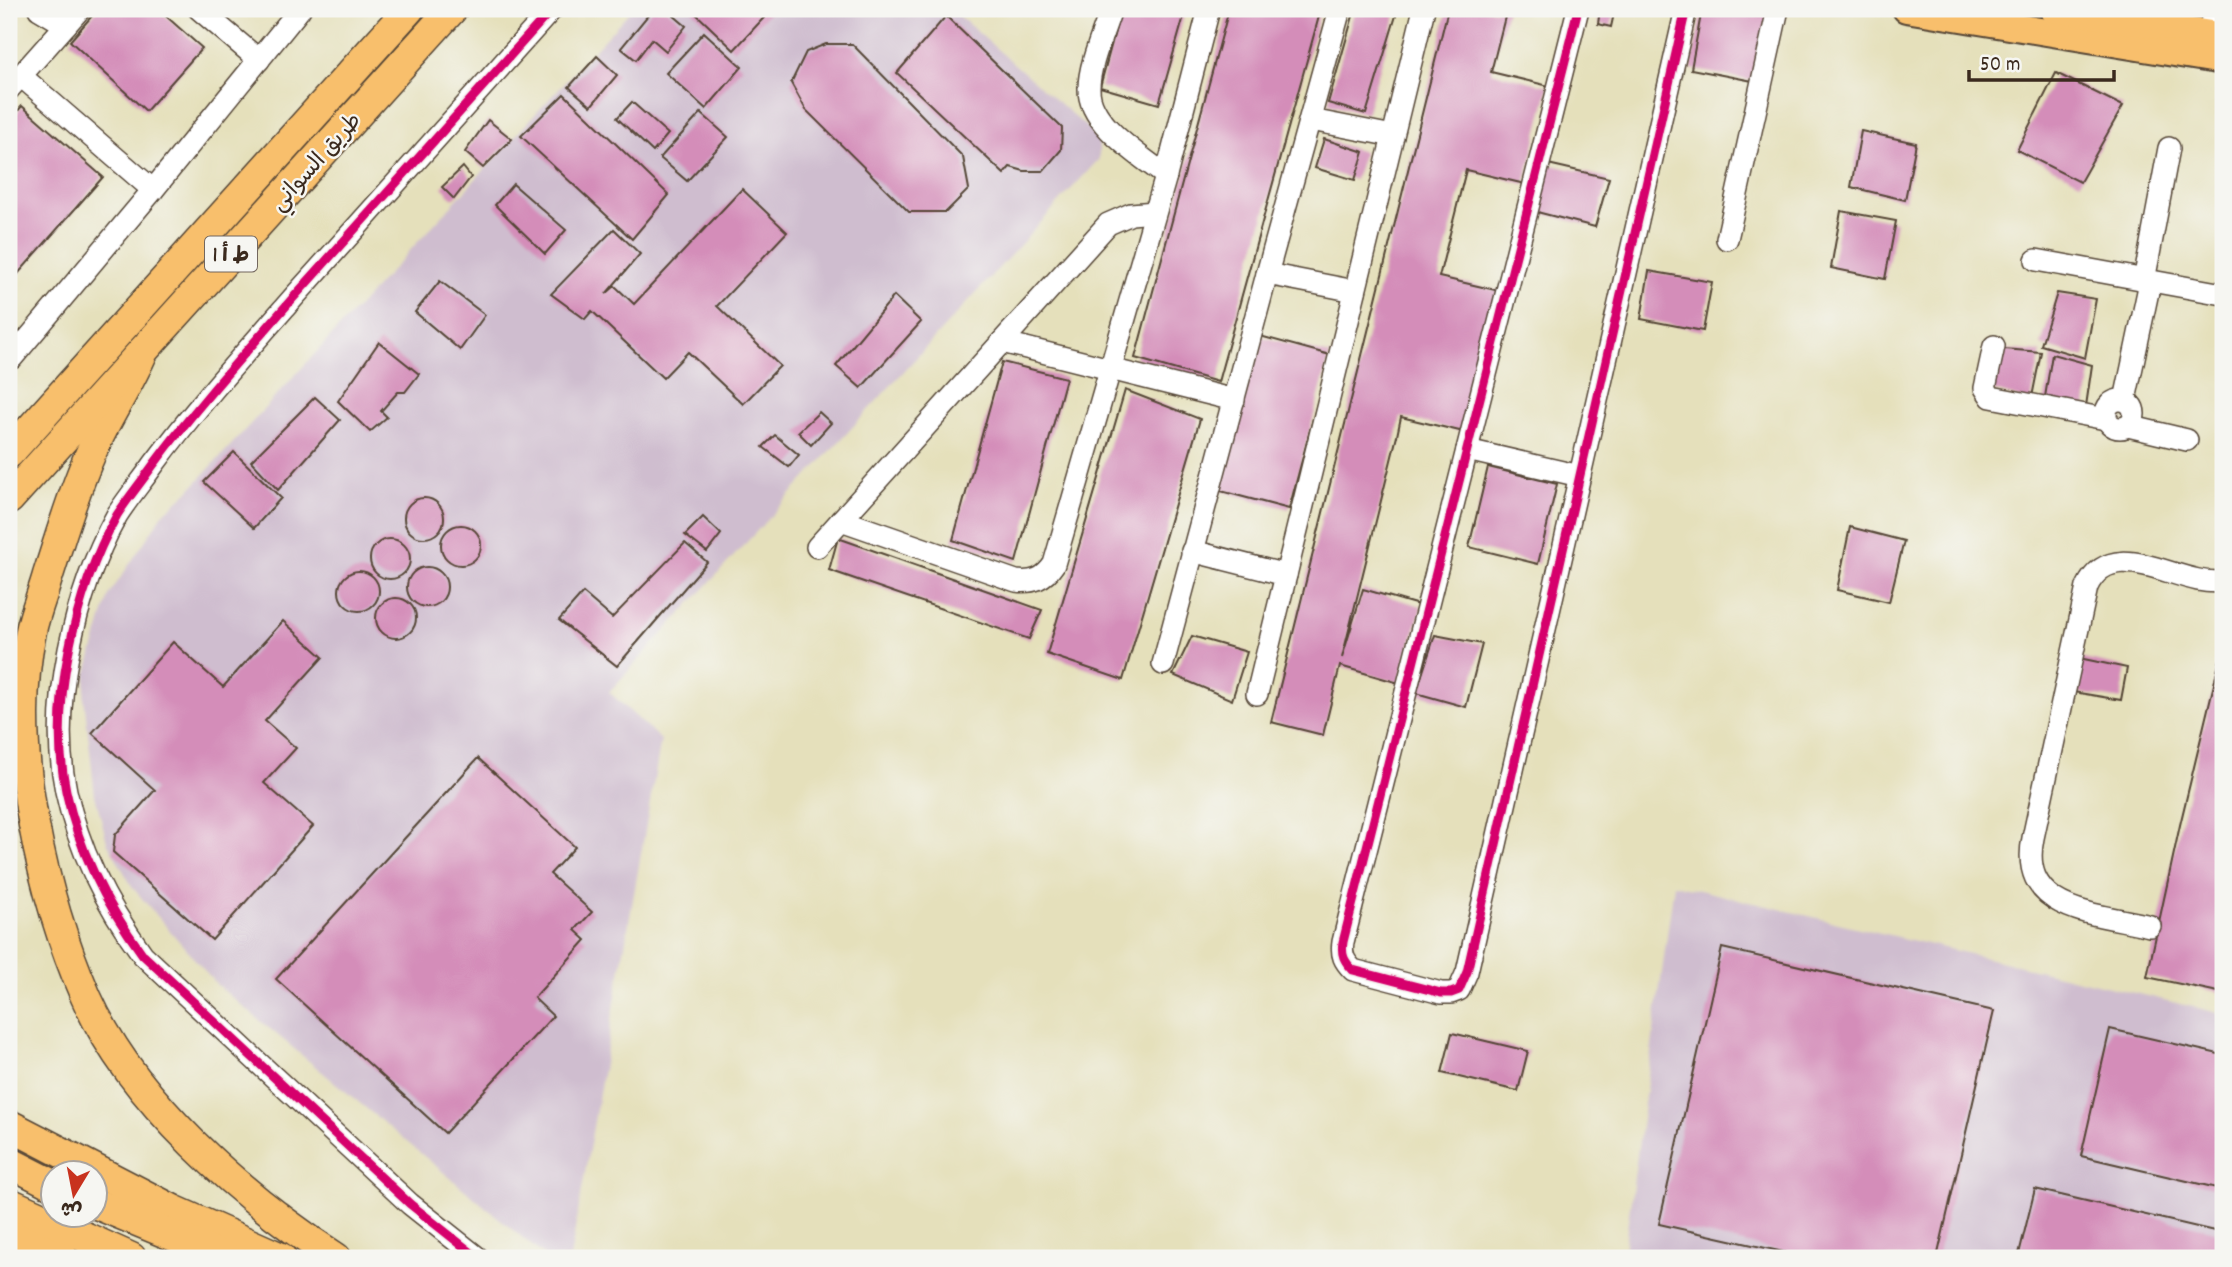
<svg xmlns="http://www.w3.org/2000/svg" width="2232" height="1267" viewBox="0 0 2232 1267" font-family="Dekko,'Playpen Sans Arabic',sans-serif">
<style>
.industrial{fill:#cfbdcf}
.building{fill:#d48db9}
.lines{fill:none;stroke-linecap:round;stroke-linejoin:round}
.minor-casing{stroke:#544536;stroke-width:24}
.major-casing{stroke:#544536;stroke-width:30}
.highway-casing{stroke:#544536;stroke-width:33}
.minor{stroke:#fff;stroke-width:21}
.major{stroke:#f8bf6c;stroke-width:26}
.highway{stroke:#f8bf6c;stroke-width:30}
.cycleway-casing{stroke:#f6f6f2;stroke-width:13}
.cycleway{stroke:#d6006c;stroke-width:9}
.labels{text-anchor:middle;stroke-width:5;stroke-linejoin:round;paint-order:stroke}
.shield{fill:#f6f6f2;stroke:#73675e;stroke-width:2}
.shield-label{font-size:21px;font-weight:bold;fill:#3b2a1e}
.street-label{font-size:23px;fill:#3b2a1e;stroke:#f6f6f2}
</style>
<rect width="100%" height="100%" fill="#f6f6f2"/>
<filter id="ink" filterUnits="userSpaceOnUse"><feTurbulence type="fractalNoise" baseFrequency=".0143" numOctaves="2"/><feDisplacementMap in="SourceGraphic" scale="14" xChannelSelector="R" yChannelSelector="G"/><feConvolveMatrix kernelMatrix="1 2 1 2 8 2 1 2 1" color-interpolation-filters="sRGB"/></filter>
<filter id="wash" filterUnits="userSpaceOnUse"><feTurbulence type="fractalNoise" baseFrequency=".00686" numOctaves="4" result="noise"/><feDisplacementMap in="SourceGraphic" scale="28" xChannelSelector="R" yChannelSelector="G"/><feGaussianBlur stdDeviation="1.57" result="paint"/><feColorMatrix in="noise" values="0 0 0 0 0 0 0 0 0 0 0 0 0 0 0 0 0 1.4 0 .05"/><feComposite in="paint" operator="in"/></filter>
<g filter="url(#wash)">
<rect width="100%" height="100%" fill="#e5e0bb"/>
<g class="industrial">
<path d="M632 9H951L1099 138V159L609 692 661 740 570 1258H547L217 985 133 888 107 842 95 795 84 698 86 676 109 595 163 514 187 493Z"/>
<path d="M1674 884 2223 1014V1258H1623Z"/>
</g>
<g id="blocks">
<g class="building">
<path d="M98 9H158L202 48 146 111 70 41Z"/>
<path d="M653 9H666L686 26 666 51 652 39 636 60 621 48Z"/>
<path d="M691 9H772L734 50Z"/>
<path d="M1121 9H1186L1159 104 1100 87Z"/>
<path d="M1229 9H1321L1218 382 1135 358Z"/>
<path d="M1355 9H1398L1366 114 1328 103Z"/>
<path d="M1448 9H1507L1491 72 1549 86 1525 184 1466 170 1439 277 1504 292 1468 433 1401 417 1397 436 1342 658 1363 589 1422 606 1399 683 1340 666 1323 735 1271 722Z"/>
<path d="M1600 9H1615L1611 27 1598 24Z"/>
<path d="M1702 9H1772L1758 82 1691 69Z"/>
<path d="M946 16 1062 128 1061 150 1043 171H1024L1010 167 1004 174 897 73Z"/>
<path d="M704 32 742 67 706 109 666 73Z"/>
<path d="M826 44H852L963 157 969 189 946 212H909L806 110 791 83 806 52Z"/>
<path d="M597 56 617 75 591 106 569 87Z"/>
<path d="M2056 73 2123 106 2080 182 2017 150Z"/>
<path d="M564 94 669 195 632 239 521 136Z"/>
<path d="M632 102 668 134 653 152 617 118Z"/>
<path d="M22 106 103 177 9 284V121Z"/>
<path d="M701 113 728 137 687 181 660 158Z"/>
<path d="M488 120 512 139 483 168 465 152Z"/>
<path d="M1861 131 1916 143 1905 200 1851 187Z"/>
<path d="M1324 139 1364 152 1355 180 1315 168Z"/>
<path d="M1548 164 1609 178 1595 227 1537 212Z"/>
<path d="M463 167 471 177 454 199 442 187Z"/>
<path d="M513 184 566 230 545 254 495 205Z"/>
<path d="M742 189 787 232 717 306 780 366 743 404 688 352 663 378 592 311 585 319 551 294 614 229 640 254 606 294 615 286 634 304Z"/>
<path d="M1841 211 1896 221 1885 279 1831 268Z"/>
<path d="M1649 271 1712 282 1703 331 1641 319Z"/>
<path d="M440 281 485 315 460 350 415 312Z"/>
<path d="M2057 293 2096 299 2085 358 2041 345Z"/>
<path d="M894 296 921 322 861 388 836 366Z"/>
<path d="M1260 336 1330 355 1289 509 1217 490Z"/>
<path d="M379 342 419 374 405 392H398L381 411 387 417 370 432 338 401Z"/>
<path d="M2003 349 2041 352 2031 402 1991 390Z"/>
<path d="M2052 354 2092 365 2085 413 2044 403Z"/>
<path d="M1002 362 1066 378 1016 562 953 540Z"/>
<path d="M1125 390 1200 419 1123 680 1047 654Z"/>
<path d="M315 397 340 420 278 490 251 461Z"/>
<path d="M819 412 831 423 811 445 798 432Z"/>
<path d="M775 435 799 455 789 467 763 447Z"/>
<path d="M234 452 281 498 254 528 204 482Z"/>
<path d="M1488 467 1557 484 1538 564 1469 547Z"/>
<circle cx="424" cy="518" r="20"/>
<path d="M703 517 721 534 707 552 685 535Z"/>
<circle cx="461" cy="545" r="20"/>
<path d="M1850 527 1904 541 1889 602 1837 590Z"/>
<path d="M838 538 1042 610 1029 639 829 570Z"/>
<circle cx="390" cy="559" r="20"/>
<path d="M685 543 707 562 617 666 559 620 583 593 612 618Z"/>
<circle cx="427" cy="587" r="20"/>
<circle cx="359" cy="591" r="20"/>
<circle cx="396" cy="618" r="20"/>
<path d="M283 621 323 657 265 721 296 748 264 783 313 826 212 940 113 852 115 835 155 790 92 733 173 642 223 687Z"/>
<path d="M1435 635 1482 644 1466 707 1416 693Z"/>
<path d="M1192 636 1247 652 1232 700 1173 675Z"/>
<path d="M2221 655 2223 656V835L2216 864 2223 865V993L2147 977 2180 825Z"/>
<path d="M2079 658 2127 668 2121 700 2073 692Z"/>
<path d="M478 758 575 847 550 874 592 912 575 930 586 940 534 998 553 1016 445 1133 276 979Z"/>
<path d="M1722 948 1994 1011 1937 1258H1810L1659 1224Z"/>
<path d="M2110 1029 2223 1055V1161L2217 1188 2081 1156Z"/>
<path d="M1452 1033 1528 1051 1518 1091 1442 1073Z"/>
<path d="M2035 1189 2223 1233V1258H2018Z"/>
</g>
</g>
</g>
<g filter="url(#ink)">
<use href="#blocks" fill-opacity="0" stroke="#544536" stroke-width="2"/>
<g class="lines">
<g class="minor-casing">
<g id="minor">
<path d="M39 9 66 25"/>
<path d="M199 9 259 60"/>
<path d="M1111 9C1104 32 1089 64 1089 88 1088 124 1140 155 1166 176"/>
<path d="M1578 9 1343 942C1341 955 1344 961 1353 970L1441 993H1451L1459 990 1467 972 1686 9"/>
<path d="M2209 33 2214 9"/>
<path d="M21 76 153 190"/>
<path d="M9 89 80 9"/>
<path d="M1311 120 1393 136"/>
<path d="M1727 239 1778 9"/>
<path d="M2036 260 2223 294"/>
<path d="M1267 274 1355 291"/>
<path d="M2144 281 2169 148"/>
<path d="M1002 342 1234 400"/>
<path d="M1994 346 1985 388 1991 397 2106 419"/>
<path d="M12 358 153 190 300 9"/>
<circle cx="2120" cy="414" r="14"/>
<path d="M2125 400 2150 282"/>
<path d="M2128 426 2187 440"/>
<path d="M1467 450 1580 476"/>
<path d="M841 520 1016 581C1033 583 1044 579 1054 564L1166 176 1209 9"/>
<path d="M817 547 1108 224 1131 214 1155 212"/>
<path d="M1192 551 1286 575"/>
<path d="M1163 664 1267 274 1340 9"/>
<path d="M1257 694 1424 9"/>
<path d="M2150 926C2097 913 2018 913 2033 838L2087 587C2113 531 2181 589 2223 581"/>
<path d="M478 1258 410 1204 143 955C107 906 79 852 66 791 48 706 75 591 117 515 128 498 142 481 154 464 197 406 246 352 293 298 379 201 466 106 552 9"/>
</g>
</g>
<g class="major-casing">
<g id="major">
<path d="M1906 9 2223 61"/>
<path d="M2053 9 2223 36"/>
</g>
</g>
<g class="highway-casing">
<g id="highway">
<path d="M143 351C128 387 105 419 90 455 73 493 61 535 48 575 43 593 35 612 31 631 18 695 22 761 34 825 45 884 62 942 86 997 132 1101 242 1197 336 1258"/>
<path d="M9 453 409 9"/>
<path d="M9 499 452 9"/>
<path d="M9 1125 173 1210 281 1258"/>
<path d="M9 1162 52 1184"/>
<path d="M9 1203 131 1258"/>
<path d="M94 1203 227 1258"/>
<path d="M9 1235 63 1258"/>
</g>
</g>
<use href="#minor" class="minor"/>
<use href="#major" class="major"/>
<use href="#highway" class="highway"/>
<g class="cycleway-casing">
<g id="cycleway">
<path d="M1578 9 1343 942C1341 955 1344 961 1353 970L1441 993H1451L1459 990 1467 972 1686 9"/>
<path d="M478 1258 410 1204 143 955C107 906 79 852 66 791 48 706 75 591 117 515 128 498 142 481 154 464 197 406 246 352 293 298 379 201 466 106 552 9"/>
</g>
</g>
<use href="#cycleway" class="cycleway"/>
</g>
</g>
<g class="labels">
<rect class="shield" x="205" y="236.5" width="52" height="35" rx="5"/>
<g class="shield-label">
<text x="231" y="261">ط أ 1</text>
</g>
<g class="street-label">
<text transform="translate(315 161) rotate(-48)" y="8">طريق السواني</text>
</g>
</g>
<rect width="2232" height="1267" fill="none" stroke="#f6f6f2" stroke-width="35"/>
<g transform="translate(74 1194) rotate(190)"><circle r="33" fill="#f6f6f2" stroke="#aba49d" stroke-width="2"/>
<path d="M0-5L12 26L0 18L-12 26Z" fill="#c8321e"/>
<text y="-10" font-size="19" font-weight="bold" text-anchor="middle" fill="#3b2a1e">ش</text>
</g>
<path d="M1969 70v10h145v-10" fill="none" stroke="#3b2a1e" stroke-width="3.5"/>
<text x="1980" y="70" font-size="21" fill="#3b2a1e" stroke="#f6f6f2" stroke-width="5" paint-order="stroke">50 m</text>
</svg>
